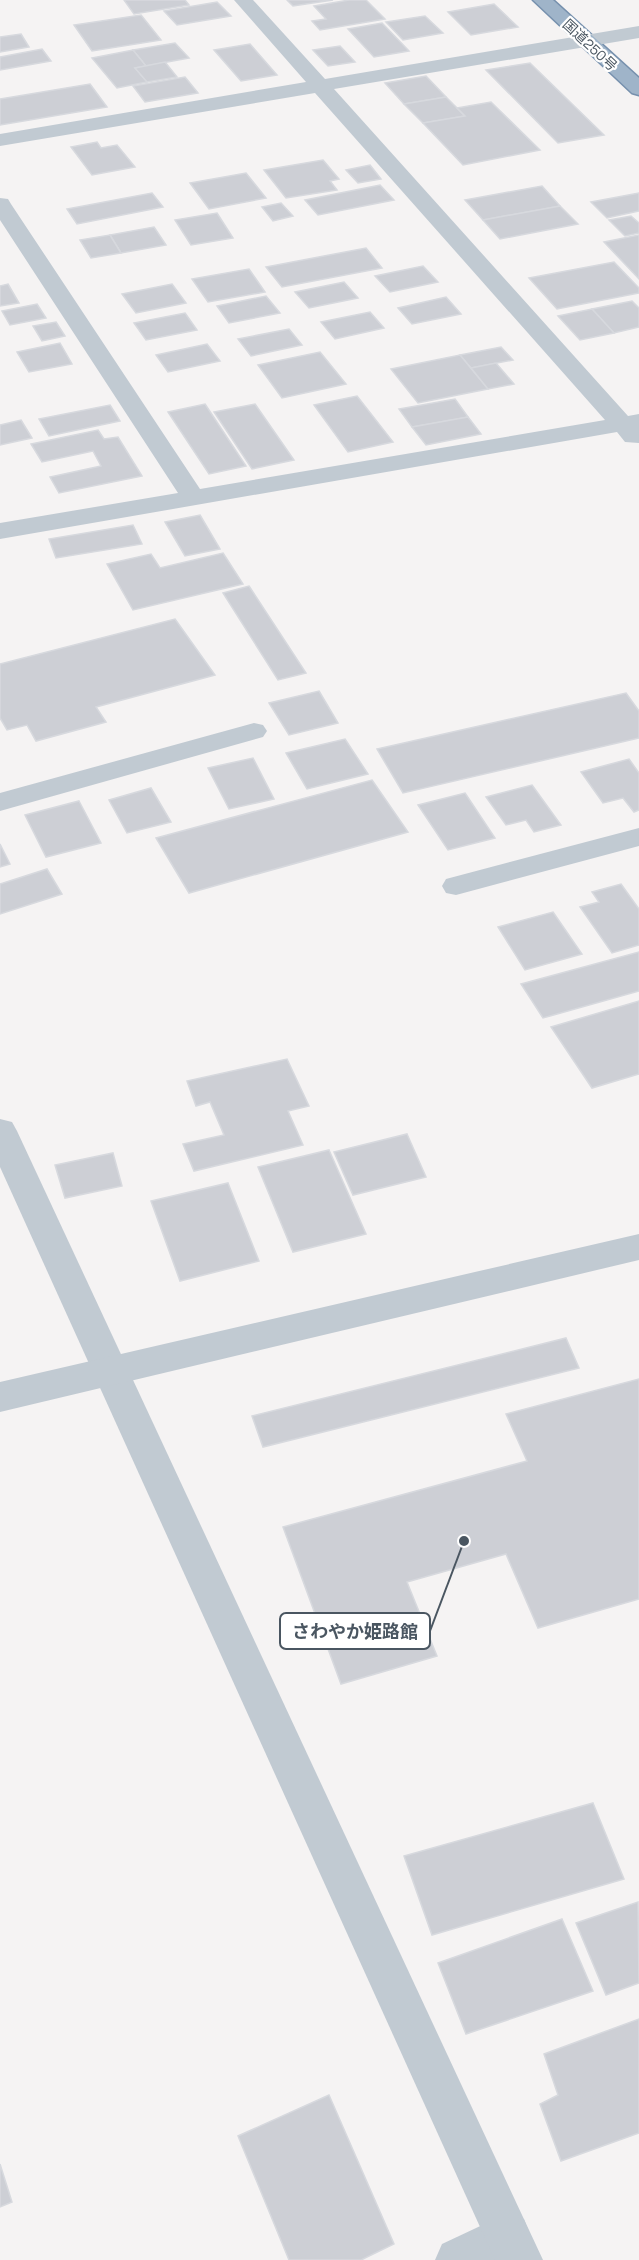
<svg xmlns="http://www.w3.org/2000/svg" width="639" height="2260" viewBox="0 0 639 2260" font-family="'Space Grotesk','Noto Sans JP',sans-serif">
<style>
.building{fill:#cdcfd5;stroke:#d7d9de;stroke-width:1.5}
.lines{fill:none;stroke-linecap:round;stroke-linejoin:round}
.trunk-casing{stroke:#7690ad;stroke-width:3}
.service{fill:#c1cad2;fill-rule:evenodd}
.minor{fill:#c1cad2;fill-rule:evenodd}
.tertiary{fill:#c1cad2;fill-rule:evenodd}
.trunk{fill:#9fb4c9;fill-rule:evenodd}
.labels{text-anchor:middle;stroke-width:4.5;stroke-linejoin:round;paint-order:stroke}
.far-street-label{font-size:14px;fill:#4a5661;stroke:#fff}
.leader{fill:none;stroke:#4a5661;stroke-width:2}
.callout-dot{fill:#4a5661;stroke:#fff;stroke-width:2}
.callout{fill:#fff;stroke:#4a5661;stroke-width:2}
.callout-label{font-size:18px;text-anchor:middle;font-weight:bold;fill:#4a5661}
</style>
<rect width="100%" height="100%" fill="#f5f3f3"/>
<g class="building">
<path d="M124 0H185L189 5 134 14Z"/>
<path d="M287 0H333L293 6Z"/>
<path d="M349 0H366L385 19 320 30 312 21 326 19 314 6Z"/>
<path d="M217 2 231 16 177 25 164 11Z"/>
<path d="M494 4 518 27 471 35 448 12Z"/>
<path d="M141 15 161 40 92 51 74 25Z"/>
<path d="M425 16 443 33 403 40 386 22Z"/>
<path d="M382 23 409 51 374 57 348 29Z"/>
<path d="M21 34 29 47 0 52V37Z"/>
<path d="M175 43 189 58 146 66 133 50Z"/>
<path d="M250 44 277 75 241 81 214 50Z"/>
<path d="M340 46 355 62 328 66 313 50Z"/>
<path d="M42 49 51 61 0 70V57Z"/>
<path d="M133 50 146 66 135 68 147 82 117 88 92 58Z"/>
<path d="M165 62 177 77 147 82 135 68Z"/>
<path d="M530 63 604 135 558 143 486 70Z"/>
<path d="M426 76 446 97 404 104 385 83Z"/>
<path d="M185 77 198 93 145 102 133 86Z"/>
<path d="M90 84 107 107 0 125V99Z"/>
<path d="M446 97 465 116 423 123 404 104Z"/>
<path d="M491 102 540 150 463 165 423 123 465 116 457 108Z"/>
<path d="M97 142 101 148 117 145 135 167 92 175 71 147Z"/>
<path d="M323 160 339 179 330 181 337 190 286 198 264 170Z"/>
<path d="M370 165 381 179 358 183 346 170Z"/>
<path d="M246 173 266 198 209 209 190 183Z"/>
<path d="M380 185 394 200 318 215 305 200Z"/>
<path d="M542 186 560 206 483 220 465 200Z"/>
<path d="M152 193 163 207 77 224 67 209Z"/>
<path d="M639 193V211L607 218 591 202Z"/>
<path d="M281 203 293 216 273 221 262 207Z"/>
<path d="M560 206 578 224 500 239 483 220Z"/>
<path d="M217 213 233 238 191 245 175 220Z"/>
<path d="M631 216 639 223V233L625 236 609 220Z"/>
<path d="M154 227 166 245 121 253 110 235Z"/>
<path d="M110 235 121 253 91 258 80 240Z"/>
<path d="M639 235V279L604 242Z"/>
<path d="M366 248 382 268 282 287 266 267Z"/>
<path d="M614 262 639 288V293L557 309 529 278Z"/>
<path d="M423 266 438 282 390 292 375 276Z"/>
<path d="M249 269 265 292 208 302 192 279Z"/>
<path d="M344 282 358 298 309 308 295 292Z"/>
<path d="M8 284 19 303 0 306V286Z"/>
<path d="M172 284 186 303 136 313 122 294Z"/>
<path d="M266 296 280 313 229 323 217 306Z"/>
<path d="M446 297 461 314 412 324 398 308Z"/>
<path d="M632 301 639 308V327L614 333 592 309Z"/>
<path d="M37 304 46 318 10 325 2 311Z"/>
<path d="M592 309 614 333 580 340 558 316Z"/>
<path d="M370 312 384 328 335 339 321 322Z"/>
<path d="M185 313 197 330 146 340 134 323Z"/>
<path d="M56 322 65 336 42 341 33 326Z"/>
<path d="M289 329 302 345 251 356 238 339Z"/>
<path d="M60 343 72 364 29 372 17 352Z"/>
<path d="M207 344 220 361 168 372 156 355Z"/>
<path d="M501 347 513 360 471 368 460 355Z"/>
<path d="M320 352 346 384 282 398 258 365Z"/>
<path d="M460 355 488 389 418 403 391 369Z"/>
<path d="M496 363 514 384 488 389 471 368Z"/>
<path d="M357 396 393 442 348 452 314 405Z"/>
<path d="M455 399 468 417 412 427 399 409Z"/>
<path d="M205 404 246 466 209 474 168 412Z"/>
<path d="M255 404 294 460 252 469 214 412Z"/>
<path d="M110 405 120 421 49 436 39 419Z"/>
<path d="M468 417 481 434 426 445 412 427Z"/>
<path d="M21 420 32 438 0 445V425Z"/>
<path d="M98 430 104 439 118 437 142 476 59 493 50 477 101 466 93 451 42 462 31 444Z"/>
<path d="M200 515 220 549 185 556 165 522Z"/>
<path d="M133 525 142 544 56 558 49 539Z"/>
<path d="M223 553 243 584 133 610 107 564 151 554 160 568Z"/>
<path d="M249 586 306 673 278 680 223 593Z"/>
<path d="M175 619 215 675 96 707 106 722 36 741 27 725 7 730 0 718V664Z"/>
<path d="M319 691 338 723 289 735 269 703Z"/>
<path d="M626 693 639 711V738L403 793 377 749Z"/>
<path d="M345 739 368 774 307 789 286 753Z"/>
<path d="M253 758 274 799 229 809 208 768Z"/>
<path d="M629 759 639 773V810L634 812 623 798 603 803 581 772Z"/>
<path d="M372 780 408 832 189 893 156 838Z"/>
<path d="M532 785 561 825 534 832 526 820 506 825 486 797Z"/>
<path d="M151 788 171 822 127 833 109 800Z"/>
<path d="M465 793 495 838 448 850 418 805Z"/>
<path d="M79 801 101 843 46 857 25 815Z"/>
<path d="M0 844 10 864 0 867Z"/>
<path d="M47 869 62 894 0 914V884Z"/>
<path d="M621 884 639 909V945L612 953 580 907 599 902 592 892Z"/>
<path d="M553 912 582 954 525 970 498 927Z"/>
<path d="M639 952V991L543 1018 521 984Z"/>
<path d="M639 1001V1074L592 1088 551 1027Z"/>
<path d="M287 1059 309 1106 288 1111 303 1145 194 1171 183 1144 224 1135 210 1102 196 1106 187 1081Z"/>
<path d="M407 1134 426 1177 353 1195 334 1152Z"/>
<path d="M329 1150 366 1234 293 1252 258 1167Z"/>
<path d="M113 1153 122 1186 65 1198 55 1165Z"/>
<path d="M228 1183 259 1261 180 1281 151 1201Z"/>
<path d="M566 1338 579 1368 263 1447 252 1416Z"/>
<path d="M639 1379V1599L538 1628 506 1554 407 1582 437 1656 341 1684 283 1527 527 1461 506 1414Z"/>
<path d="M593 1803 624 1879 432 1935 404 1856Z"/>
<path d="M638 1902 639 1983 606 1995 576 1923Z"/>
<path d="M562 1919 593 1991 466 2034 438 1963Z"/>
<path d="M639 2019V2133L561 2161 540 2104 558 2095 544 2054Z"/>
<path d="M329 2095 394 2244 361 2260H289L238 2136Z"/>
<path d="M0 2164 12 2202 0 2207Z"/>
</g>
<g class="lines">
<g class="trunk-casing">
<path id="trunk" d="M533 0H553L639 78V95L632 93Z"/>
</g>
<g class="service">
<path d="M254 723 263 725 267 731 263 737 0 811V793Z"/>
<path d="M639 828V846L456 895 446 893 442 886 446 879Z"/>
<path d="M508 2213 524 2219 530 2235 524 2251 506 2260H435L442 2244Z"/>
</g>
<g class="minor">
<path d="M234 0H253L325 79 639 26V38L334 89 628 416 639 414V443L625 442 617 432 0 539V523L178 493 0 220V198L8 199 11 204 200 489 605 420 315 93 0 146V134L306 82Z"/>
<path d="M0 1119 12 1122 17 1131 543 2260H495L0 1167Z"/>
</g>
<path class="tertiary" d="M639 1234V1260L0 1412V1382Z"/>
<use href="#trunk" class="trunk"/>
</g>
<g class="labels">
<g class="far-street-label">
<text transform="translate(590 45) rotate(43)" y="5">国道250号</text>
</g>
</g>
<path class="leader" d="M464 1541L430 1631"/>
<circle class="callout-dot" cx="464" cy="1541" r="6"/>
<rect class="callout" x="280" y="1613" width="150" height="36" rx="6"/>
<g class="callout-label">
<text x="355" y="1638">さわやか姫路館</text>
</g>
</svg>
